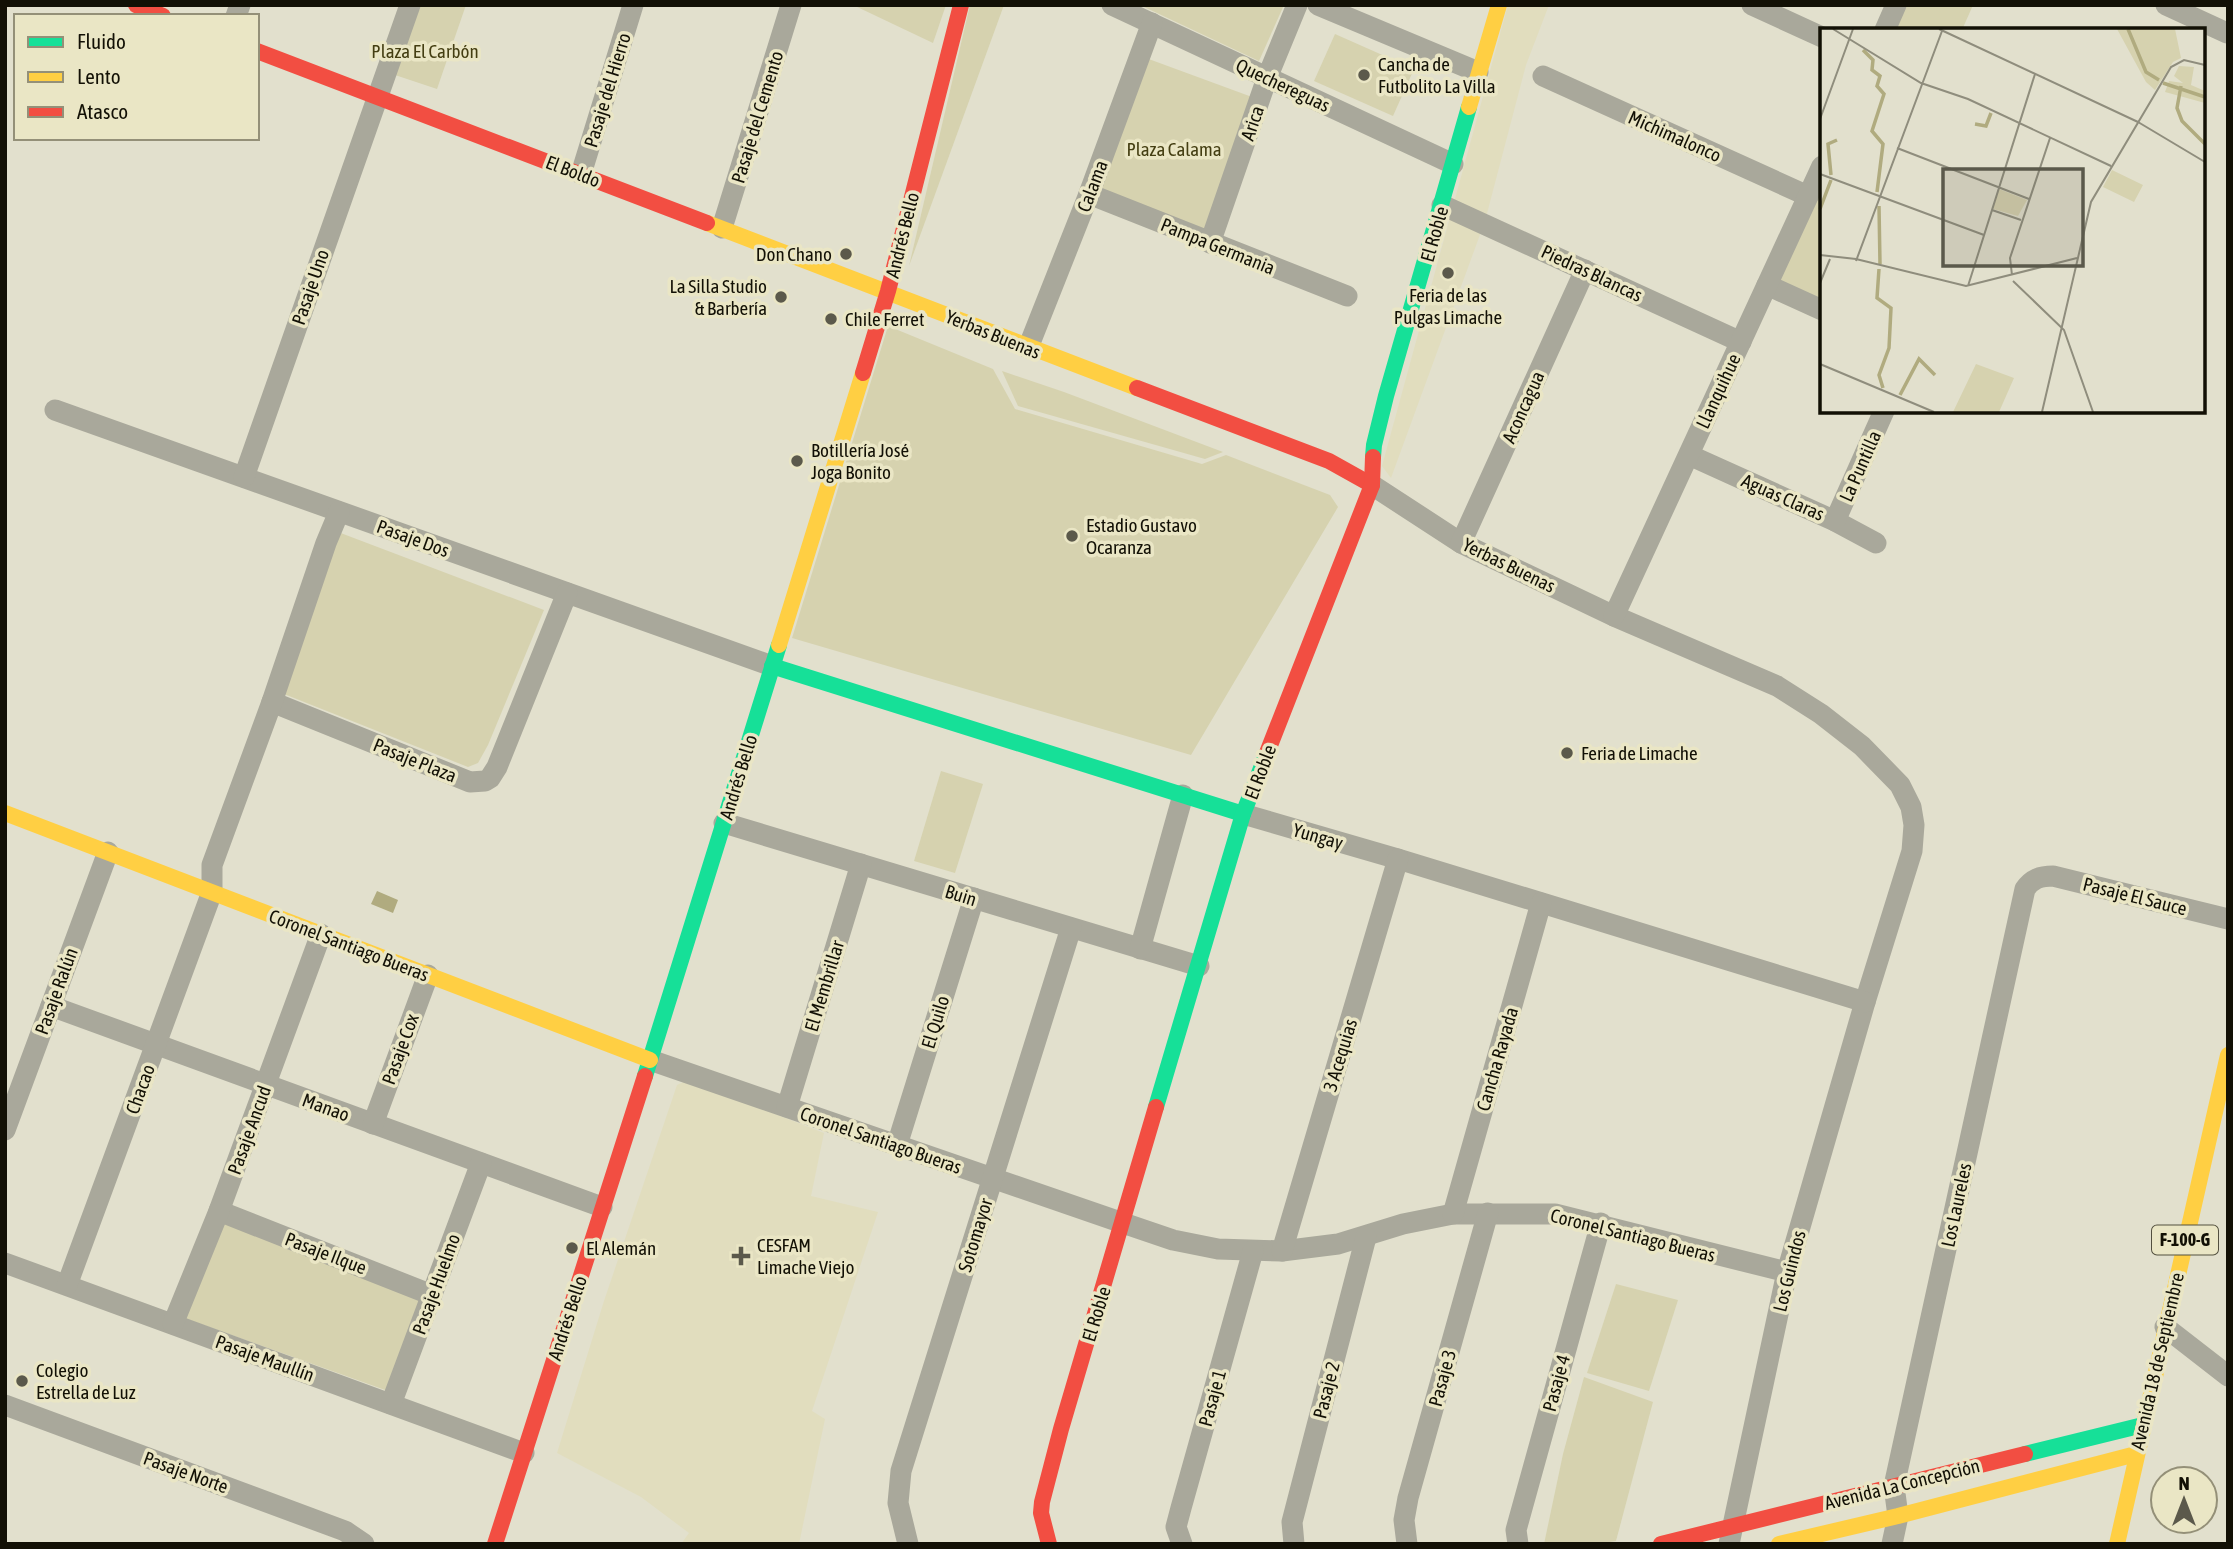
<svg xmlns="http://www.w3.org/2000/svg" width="2233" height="1549" viewBox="0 0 2233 1549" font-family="'Asap Condensed',sans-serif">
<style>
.built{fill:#e1ddbe}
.green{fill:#d6d2af}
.water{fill:#b0ab7f}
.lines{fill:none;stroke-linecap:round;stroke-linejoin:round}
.street{stroke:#a9a89b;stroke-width:21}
.fast{stroke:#16e098;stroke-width:16}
.slow{stroke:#ffcf43;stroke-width:16}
.jam{stroke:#f24e42;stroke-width:16}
.poi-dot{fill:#5b594b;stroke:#eae6c5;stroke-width:2.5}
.labels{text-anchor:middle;stroke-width:7;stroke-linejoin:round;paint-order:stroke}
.shield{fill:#eae6c5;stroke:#53503f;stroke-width:2}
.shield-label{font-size:18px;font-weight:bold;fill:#121005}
.park-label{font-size:19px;fill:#443e12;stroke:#eae6c5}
.poi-label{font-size:19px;fill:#121005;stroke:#eae6c5;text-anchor:start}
.street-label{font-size:19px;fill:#121005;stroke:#eae6c5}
.inset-river{fill:none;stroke:#b0ab7f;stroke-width:3.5}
.inset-road{fill:none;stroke:#8f8d7d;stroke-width:2}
.view{fill:#5b594b;fill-opacity:0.15;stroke:#5b594b;stroke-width:3.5}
.inset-edge{fill:none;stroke:#121005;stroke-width:3.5}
</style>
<rect width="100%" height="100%" fill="#e2e0cd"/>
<g class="built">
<path d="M1508 5H1549L1526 65 1485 221 1391 478 1382 466Z"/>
<path d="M688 1080 824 1133 811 1196 878 1212 812 1411 825 1419 799 1544H681L689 1533 641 1497 557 1453 604 1301 677 1085Z"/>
</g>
<g class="green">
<path d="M416 5H466L437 89 392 74Z"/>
<path d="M853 5H946L933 43Z"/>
<path d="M970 5H1004L909 266Z"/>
<path d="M1140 5H1284L1259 61Z"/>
<path d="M1900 5H1973L1962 30H1901L1891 25Z"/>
<path d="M1335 34 1414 69 1393 116 1314 81Z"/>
<path d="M1146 58 1252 97 1207 232 1098 190Z"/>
<path d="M1822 166V300L1770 276Z"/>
<path d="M888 326 993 369 1015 409 1202 464 1226 455 1330 495 1338 507 1191 755 792 638Z"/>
<path d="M1002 371 1064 392 1223 452 1205 459 1018 406Z"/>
<path d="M338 532 544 610 488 745 478 763 468 767 284 694Z"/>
<path d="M941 771 983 784 955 873 914 861Z"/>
<path d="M220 1220 422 1298 388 1391 181 1317Z"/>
<path d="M1616 1284 1678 1300 1649 1391 1587 1373Z"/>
<path d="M1584 1377 1653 1402 1616 1541 1597 1544H1544L1563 1454Z"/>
</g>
<path class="water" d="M377 891 398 900 393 913 371 904Z"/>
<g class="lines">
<g class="street">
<path d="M1112 5 1453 164"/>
<path d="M1318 5 1478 72"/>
<path d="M1752 5 1822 37"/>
<path d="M2166 5 2227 33"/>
<path d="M236 16 240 5"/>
<path d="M1885 30 1896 5"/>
<path d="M1543 76 1808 196"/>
<path d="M581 174 633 5"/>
<path d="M1089 194 1347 296"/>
<path d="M1442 205 1741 342"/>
<path d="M722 228 791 5"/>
<path d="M1210 243 1267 78 1297 5"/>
<path d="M1767 285 1822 310"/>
<path d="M1028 348 1089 194 1152 23"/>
<path d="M55 410 772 666"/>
<path d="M1689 455 1835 521 1876 543"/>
<path d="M244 477 410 5"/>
<path d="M1372 485 1461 543 1614 616 1777 686 1821 714 1862 746 1900 785 1911 807 1914 825 1912 851 1865 1002 1787 1272 1729 1544"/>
<path d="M1835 521 1884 411"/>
<path d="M1461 543 1585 270"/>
<path d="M1614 616 1822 166"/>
<path d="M272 702 470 782 485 781 490 778 497 767 567 593"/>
<path d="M1243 814 1398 859 1865 1002"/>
<path d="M724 823 1199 966"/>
<path d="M1140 949 1183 795"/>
<path d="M51 1006 602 1207"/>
<path d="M650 1060 1123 1223 1173 1240 1218 1249 1282 1251 1338 1244 1403 1224 1453 1214H1555L1787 1272"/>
<path d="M787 1107 861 864"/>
<path d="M373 1124 428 975"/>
<path d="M5 1130 108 852"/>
<path d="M897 1145 974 898"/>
<path d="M219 1211 432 1295"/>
<path d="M1453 1214 1541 903"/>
<path d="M1282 1251 1398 859"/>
<path d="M5 1263 524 1453"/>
<path d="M67 1285 212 892V865L272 702 326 543 339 512"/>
<path d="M173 1324 219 1211 321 934"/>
<path d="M2165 1327 2228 1376"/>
<path d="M391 1404 481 1163"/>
<path d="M5 1405 345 1531 364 1544"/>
<path d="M908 1544 898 1503 901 1471 1071 928"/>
<path d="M1182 1544 1176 1527 1181 1508 1253 1251"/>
<path d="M1294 1544 1292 1522 1366 1237"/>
<path d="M1407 1544 1404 1520 1408 1498 1488 1213"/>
<path d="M1518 1544 1516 1530 1601 1223"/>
<path d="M1892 1544 1898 1516 1894 1486 2025 889C2032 879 2040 876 2053 876L2228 919"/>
</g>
<g class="fast">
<path d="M1373 457 1374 445 1386 396 1469 107"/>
<path d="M772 666 1243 814"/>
<path d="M645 1076 779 645"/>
<path d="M1156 1107 1243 814 1267 753"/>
<path d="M2025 1454 2143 1425"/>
</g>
<g class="slow">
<path d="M1469 107 1499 5"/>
<path d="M707 223 1137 388"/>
<path d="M779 645 863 373"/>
<path d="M5 813 650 1060"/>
<path d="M1779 1544 1898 1516 2136 1454"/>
<path d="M2117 1544 2228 1055"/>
</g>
<g class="jam">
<path d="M136 5 163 16"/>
<path d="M257 51 707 223"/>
<path d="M863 373 888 291 961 5"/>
<path d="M1137 388 1329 461 1372 485"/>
<path d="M1267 753 1372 485 1373 457"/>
<path d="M495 1544 645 1076"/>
<path d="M1049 1544 1041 1513 1042 1502 1061 1429 1156 1107"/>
<path d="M1661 1544 2025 1454"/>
</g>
</g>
<g class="poi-dot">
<circle cx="1364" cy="75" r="7"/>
<circle cx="846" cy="254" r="7"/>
<circle cx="1448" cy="273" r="7"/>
<circle cx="781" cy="297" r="7"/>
<circle cx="831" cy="319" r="7"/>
<circle cx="797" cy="461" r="7"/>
<circle cx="1072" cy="536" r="7"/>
<circle cx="1567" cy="753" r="7"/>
<circle cx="572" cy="1248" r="7"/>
<path d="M737.5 1245.5h7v7h7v7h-7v7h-7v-7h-7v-7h7z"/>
<circle cx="22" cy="1381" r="7"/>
</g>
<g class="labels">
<rect class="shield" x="2152" y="1225.5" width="66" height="29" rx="5"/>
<g class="shield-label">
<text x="2185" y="1246">F-100-G</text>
</g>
<g class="park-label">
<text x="425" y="58">Plaza El Carbón</text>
<text x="1174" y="156">Plaza Calama</text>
</g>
<g class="poi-label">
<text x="1378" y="71">Cancha de<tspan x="1378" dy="22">Futbolito La Villa</tspan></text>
<text x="832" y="261" text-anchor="end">Don Chano</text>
<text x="767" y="293" text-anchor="end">La Silla Studio<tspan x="767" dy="22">&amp; Barbería</tspan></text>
<text x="1448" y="302" text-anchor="middle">Feria de las<tspan x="1448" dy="22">Pulgas Limache</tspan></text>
<text x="845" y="326">Chile Ferret</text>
<text x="811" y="457">Botillería José<tspan x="811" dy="22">Joga Bonito</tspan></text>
<text x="1086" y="532">Estadio Gustavo<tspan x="1086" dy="22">Ocaranza</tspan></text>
<text x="1581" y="760">Feria de Limache</text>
<text x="757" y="1252">CESFAM<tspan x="757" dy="22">Limache Viejo</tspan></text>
<text x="586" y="1255">El Alemán</text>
<text x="36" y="1377">Colegio<tspan x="36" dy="22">Estrella de Luz</tspan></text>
</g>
<g class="street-label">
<text transform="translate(1283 85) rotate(25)" y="7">Quechereguas</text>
<text transform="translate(607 90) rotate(-73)" y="7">Pasaje del Hierro</text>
<text transform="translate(757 117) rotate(-73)" y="7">Pasaje del Cemento</text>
<text transform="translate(1252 123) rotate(-71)" y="7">Arica</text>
<text transform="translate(1675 136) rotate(24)" y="7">Michimalonco</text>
<text transform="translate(573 171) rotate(21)" y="7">El Boldo</text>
<text transform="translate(1092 186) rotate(-69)" y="7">Calama</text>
<text transform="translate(1434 234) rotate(-74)" y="7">El Roble</text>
<text transform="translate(902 235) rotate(-76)" y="7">Andrés Bello</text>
<text transform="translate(1218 246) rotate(22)" y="7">Pampa Germania</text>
<text transform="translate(1592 273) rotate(25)" y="7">Piedras Blancas</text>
<text transform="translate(310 287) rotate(-71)" y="7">Pasaje Uno</text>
<text transform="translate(993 334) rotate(22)" y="7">Yerbas Buenas</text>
<text transform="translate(1718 391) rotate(-65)" y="7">Llanquihue</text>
<text transform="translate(1523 407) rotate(-66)" y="7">Aconcagua</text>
<text transform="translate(1860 466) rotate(-66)" y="7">La Puntilla</text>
<text transform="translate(1783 497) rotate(24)" y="7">Aguas Claras</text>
<text transform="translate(413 538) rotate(20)" y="7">Pasaje Dos</text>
<text transform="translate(1509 565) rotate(26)" y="7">Yerbas Buenas</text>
<text transform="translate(415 760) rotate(22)" y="7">Pasaje Plaza</text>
<text transform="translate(1260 772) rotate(-69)" y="7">El Roble</text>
<text transform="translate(738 777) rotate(-73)" y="7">Andrés Bello</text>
<text transform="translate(1318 836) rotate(16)" y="7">Yungay</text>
<text transform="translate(961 895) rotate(17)" y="7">Buin</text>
<text transform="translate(2135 896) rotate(14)" y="7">Pasaje El Sauce</text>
<text transform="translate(349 945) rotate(21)" y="7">Coronel Santiago Bueras</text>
<text transform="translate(824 986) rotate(-73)" y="7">El Membrillar</text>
<text transform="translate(56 991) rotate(-70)" y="7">Pasaje Ralún</text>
<text transform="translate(935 1022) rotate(-73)" y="7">El Quilo</text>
<text transform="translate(400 1049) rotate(-70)" y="7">Pasaje Cox</text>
<text transform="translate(1340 1055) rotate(-73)" y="7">3 Acequias</text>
<text transform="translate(1497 1059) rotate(-74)" y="7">Cancha Rayada</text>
<text transform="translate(140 1089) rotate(-70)" y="7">Chacao</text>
<text transform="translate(326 1107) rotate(20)" y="7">Manao</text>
<text transform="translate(249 1130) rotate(-70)" y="7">Pasaje Ancud</text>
<text transform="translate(881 1140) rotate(19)" y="7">Coronel Santiago Bueras</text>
<text transform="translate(1956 1205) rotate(-78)" y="7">Los Laureles</text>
<text transform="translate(975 1235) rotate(-73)" y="7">Sotomayor</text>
<text transform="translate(1633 1235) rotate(14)" y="7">Coronel Santiago Bueras</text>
<text transform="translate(326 1253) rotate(21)" y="7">Pasaje Ilque</text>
<text transform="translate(1789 1271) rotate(-76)" y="7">Los Guindos</text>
<text transform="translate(436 1284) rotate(-70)" y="7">Pasaje Huelmo</text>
<text transform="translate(1096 1314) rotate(-73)" y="7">El Roble</text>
<text transform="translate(567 1318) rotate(-72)" y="7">Andrés Bello</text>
<text transform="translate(265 1358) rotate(20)" y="7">Pasaje Maullín</text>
<text transform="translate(2157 1361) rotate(-77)" y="7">Avenida 18 de Septiembre</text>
<text transform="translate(1442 1378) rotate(-75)" y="7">Pasaje 3</text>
<text transform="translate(1556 1383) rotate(-75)" y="7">Pasaje 4</text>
<text transform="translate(1326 1390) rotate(-76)" y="7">Pasaje 2</text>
<text transform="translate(1212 1398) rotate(-75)" y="7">Pasaje 1</text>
<text transform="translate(186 1472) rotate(20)" y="7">Pasaje Norte</text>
<text transform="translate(1902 1484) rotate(-14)" y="7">Avenida La Concepción</text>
</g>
</g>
<g transform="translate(1820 28)">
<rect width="385" height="385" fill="#e2e0cd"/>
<path d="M297 1H355L361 30 353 34 335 62 326 54ZM359 38 374 39 371 57 385 63V75L345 64 349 53 363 55 354 48ZM292 142 323 157 314 174 283 159ZM179 161 207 172 198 188 173 181ZM156 336 194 350 179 384H133Z" fill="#d6d2af"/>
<path class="inset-river" d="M308 1 326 44 339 52M43 22 53 32 52 42 60 48 57 58 64 66 52 103 63 116 57 164M343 55 385 69M361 58 357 80 362 93 385 116M155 96 166 98 171 85M11 147 8 116 17 112M59 178 60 236M0 181 11 152M59 241 57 270 71 280 69 320 59 347 63 360M80 367 99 331 115 347"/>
<path class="inset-road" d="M13 1 101 55 148 71 291 138M119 1 318 94M0 91 33 1M318 94 385 134M77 120 209 171M0 146 164 207M172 182 201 192M0 227 36 231 146 258 257 230M36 233 122 3M192 247 190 230 230 110M193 253 244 302 273 384M0 255 10 231M148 258 215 46M0 336 114 384M222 384 271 174 351 39 364 32 385 37"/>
<path class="view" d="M123 141H263V238H123Z"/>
<rect width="385" height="385" class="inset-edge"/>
</g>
<rect width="2233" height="1549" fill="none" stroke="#121005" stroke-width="14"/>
<rect x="14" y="14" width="245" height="126" fill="#eae6c5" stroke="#949078" stroke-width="2"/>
<rect x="28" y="37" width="35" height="10" fill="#16e098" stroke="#949078" stroke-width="2"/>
<text x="77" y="49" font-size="21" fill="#121005">Fluido</text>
<rect x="28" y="72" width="35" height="10" fill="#ffcf43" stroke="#949078" stroke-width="2"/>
<text x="77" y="84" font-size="21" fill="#121005">Lento</text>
<rect x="28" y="107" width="35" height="10" fill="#f24e42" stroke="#949078" stroke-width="2"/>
<text x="77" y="119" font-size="21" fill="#121005">Atasco</text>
<g transform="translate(2184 1500)"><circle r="33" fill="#eae6c5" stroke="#949078" stroke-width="2"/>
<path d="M0-5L12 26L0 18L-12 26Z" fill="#5b594b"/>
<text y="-10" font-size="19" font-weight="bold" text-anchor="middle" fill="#121005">N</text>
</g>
</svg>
